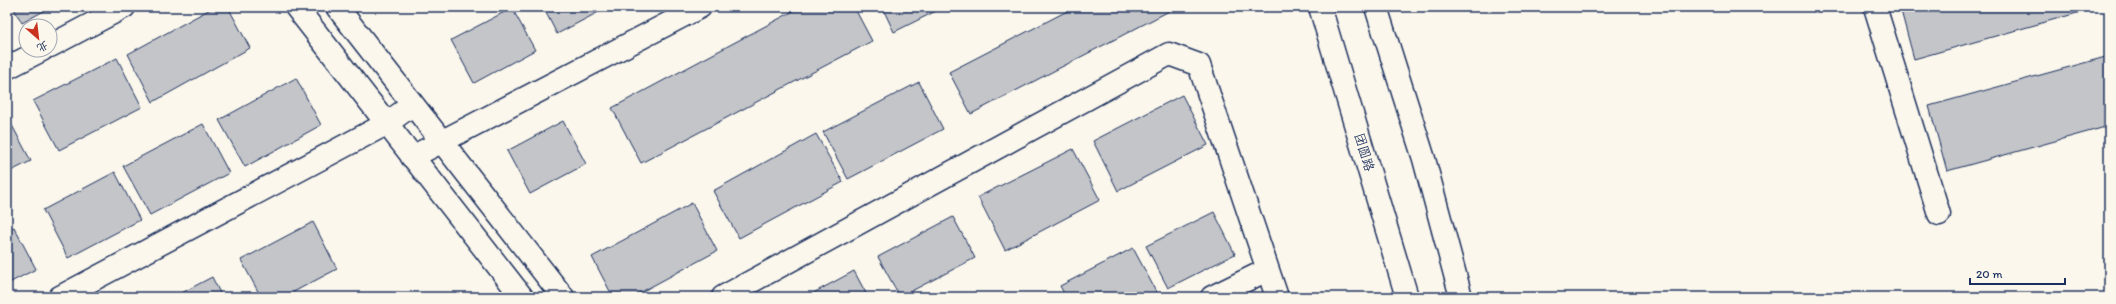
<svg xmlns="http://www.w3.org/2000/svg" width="2116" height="304" viewBox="0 0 2116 304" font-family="Itim,'LXGW WenKai TC',sans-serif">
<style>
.building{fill:#c3c5c9;stroke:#1b2f5e}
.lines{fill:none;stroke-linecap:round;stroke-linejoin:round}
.minor-casing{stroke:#1b2f5e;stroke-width:25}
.minor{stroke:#fbf7ec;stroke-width:22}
.labels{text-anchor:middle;stroke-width:4;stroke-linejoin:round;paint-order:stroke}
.street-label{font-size:13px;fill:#1b2f5e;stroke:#fbf7ec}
</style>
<rect width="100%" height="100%" fill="#fbf7ec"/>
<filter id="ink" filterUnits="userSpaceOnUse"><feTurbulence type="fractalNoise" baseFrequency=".025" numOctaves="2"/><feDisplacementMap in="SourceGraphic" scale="8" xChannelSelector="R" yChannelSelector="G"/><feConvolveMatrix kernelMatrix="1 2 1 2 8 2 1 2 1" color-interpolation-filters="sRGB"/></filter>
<g filter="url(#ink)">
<g class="building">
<path d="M13 7H51L22 23Z"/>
<path d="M214 7H228L250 48 153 102 128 54Z"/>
<path d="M543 7H608L557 34Z"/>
<path d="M801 7H854L872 41 641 163 612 108Z"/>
<path d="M882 7H944L894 32Z"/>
<path d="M1075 7H1177L971 114 949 72Z"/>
<path d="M1900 7H2095V8L1914 59Z"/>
<path d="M512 8 535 50 474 83 451 40Z"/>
<path d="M2109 56V126L1947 171 1929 106Z"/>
<path d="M117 58 142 107 59 150 33 101Z"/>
<path d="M296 78 321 125 245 167 219 120Z"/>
<path d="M919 82 943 129 848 179 823 132Z"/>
<path d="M1182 95 1208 145 1118 191 1093 141Z"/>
<path d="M7 116 31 161 7 173Z"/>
<path d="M563 121 586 164 530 194 507 151Z"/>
<path d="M203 124 229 173 150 215 123 166Z"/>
<path d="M816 134 843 182 739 238 713 191Z"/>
<path d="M1073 149 1100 200 1005 250 978 197Z"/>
<path d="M115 172 140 220 68 258 43 210Z"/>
<path d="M692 203 717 251 632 297H613L592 257Z"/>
<path d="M1214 212 1235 254 1168 288 1146 246Z"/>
<path d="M953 217 975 258 900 297 878 257Z"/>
<path d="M313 222 337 269 284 297H261L241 260Z"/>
<path d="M14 227 36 269 7 284V231Z"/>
<path d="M1133 248 1157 293 1148 297H1066L1060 286Z"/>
<path d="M854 271 868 297H806Z"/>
<path d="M212 277 222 297H174Z"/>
</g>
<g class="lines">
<g class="minor-casing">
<g id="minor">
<path d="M296 7 522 297"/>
<path d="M337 7 563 297"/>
<path d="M1320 7 1407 297"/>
<path d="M1376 7 1424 159 1461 297"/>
<path d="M1875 7 1939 214"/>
<path d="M50 46 124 7"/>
<path d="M7 68 42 50"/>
<path d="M412 157 700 7"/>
<path d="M60 297 386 124 412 105"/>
<path d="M723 297 1169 54 1199 65 1277 297"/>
<path d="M1212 297 1267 270"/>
</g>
</g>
<use href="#minor" class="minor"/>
</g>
</g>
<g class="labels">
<g class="street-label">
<text transform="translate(1365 152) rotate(73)" y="5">团圆路</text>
</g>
</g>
<rect width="2116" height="304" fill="none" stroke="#fbf7ec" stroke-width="24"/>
<rect x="12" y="12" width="2092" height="280" fill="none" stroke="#1b2f5e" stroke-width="1.5" filter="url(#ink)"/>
<g transform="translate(38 38) rotate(152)"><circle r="19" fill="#fbf7ec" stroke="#a1a7b3"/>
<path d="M0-3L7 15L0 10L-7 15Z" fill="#c8321e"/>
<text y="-6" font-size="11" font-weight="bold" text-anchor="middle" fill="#1b2f5e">北</text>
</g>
<path d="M1970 278v6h95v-6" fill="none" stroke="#1b2f5e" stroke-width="2"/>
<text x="1976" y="278" font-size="12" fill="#1b2f5e" stroke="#fbf7ec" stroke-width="3" paint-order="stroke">20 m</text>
</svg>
